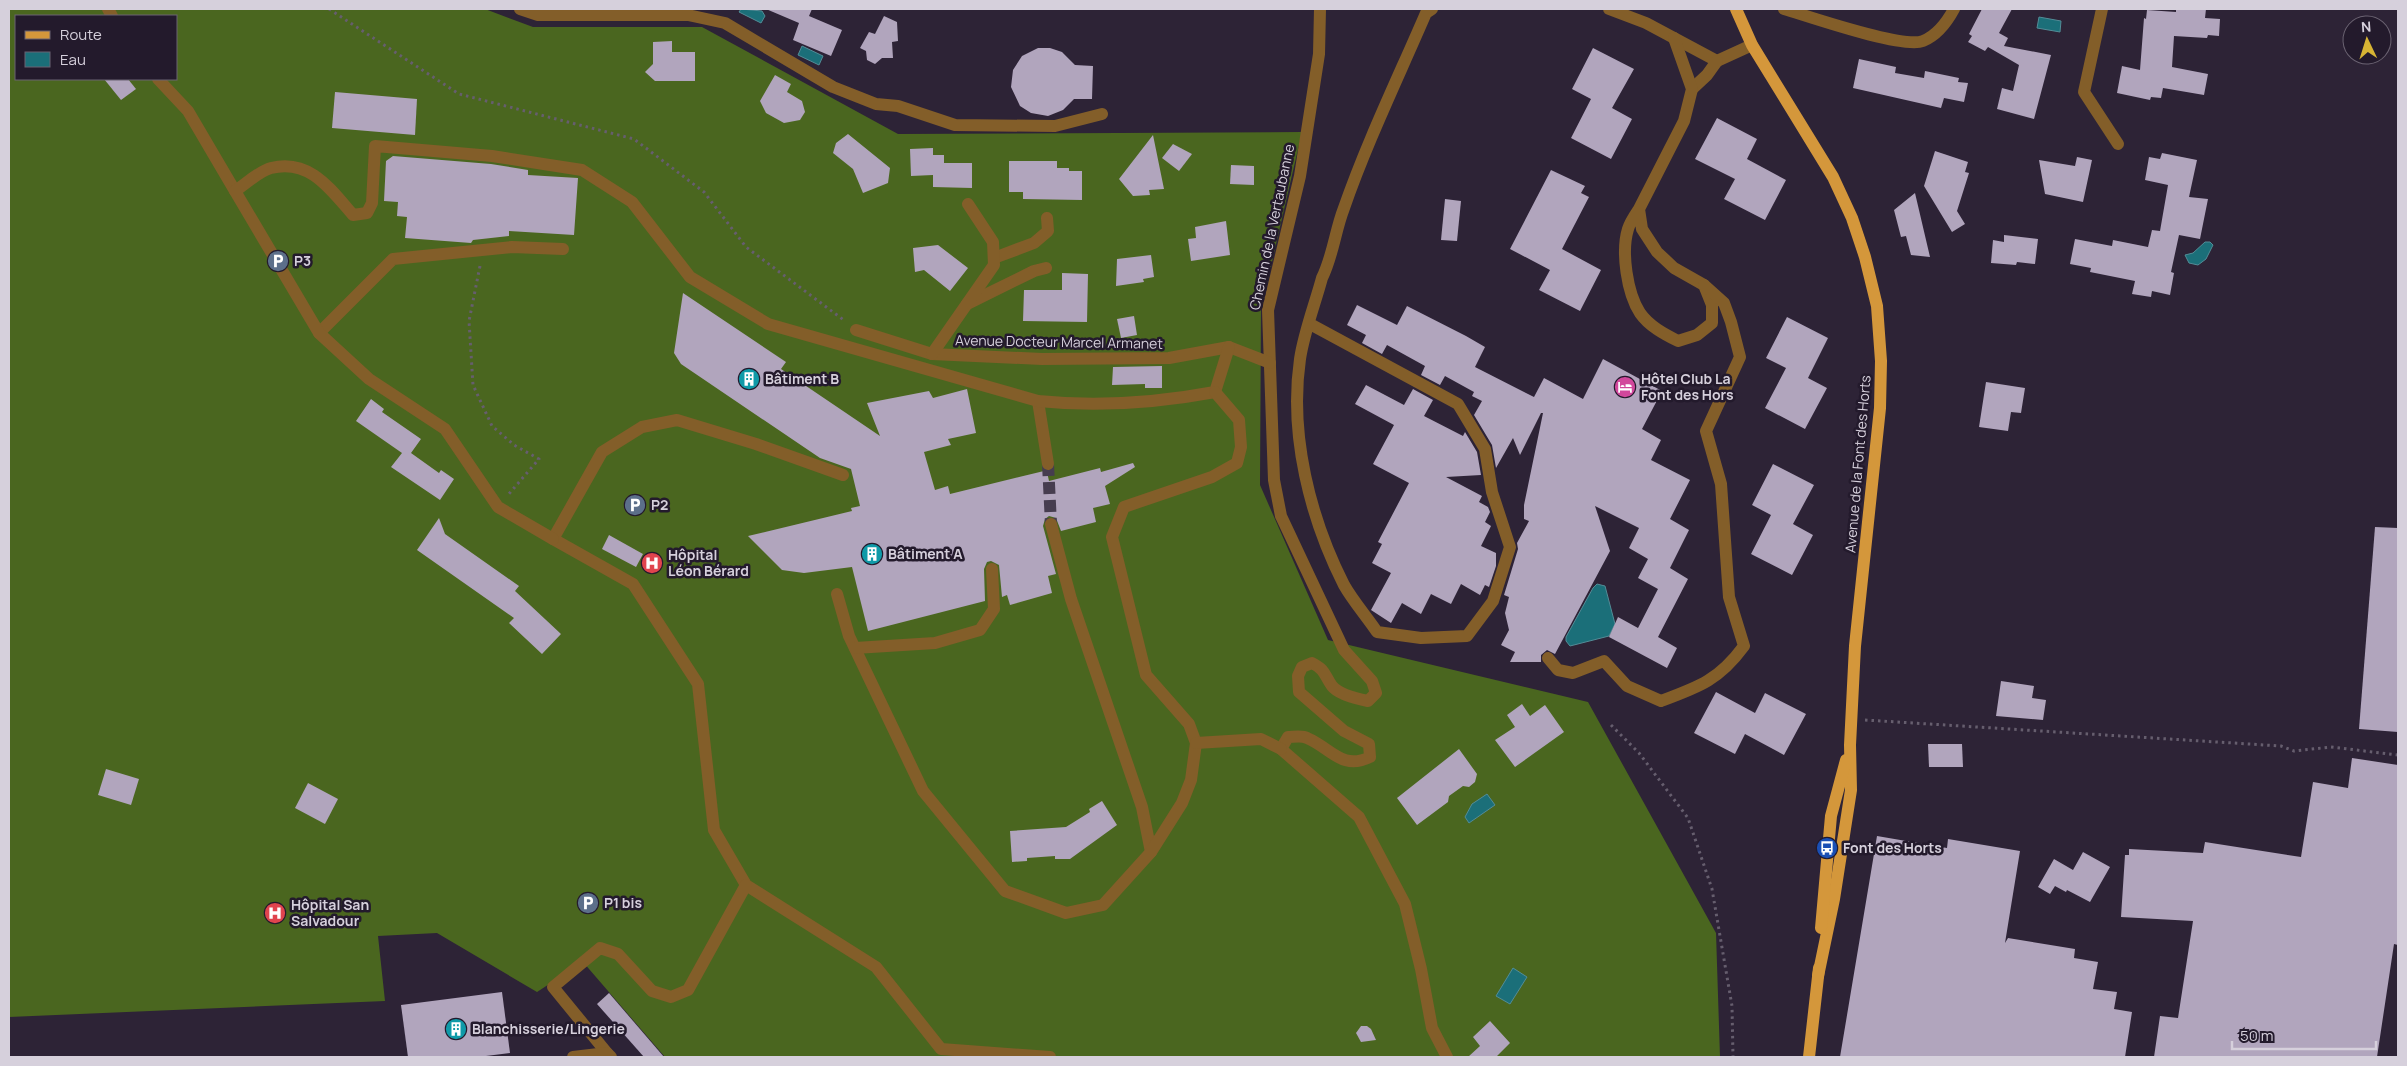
<svg xmlns="http://www.w3.org/2000/svg" width="2407" height="1066" viewBox="0 0 2407 1066" font-family="Manrope,sans-serif">
<style>
.forest{fill:#4a661f;fill-rule:evenodd}
.water{fill:#1b6f79;stroke:#538c97}
.building{fill:#b1a5bd}
.lines{fill:none;stroke-linecap:round;stroke-linejoin:round}
.minor-tunnel{stroke:#463d4f;stroke-width:12;stroke-dasharray:12 6;stroke-linecap:butt}
.path{stroke:#665e6e;stroke-width:3;stroke-dasharray:2.5 4;stroke-linecap:butt}
.minor{stroke:#835e29;stroke-width:12}
.major{stroke:#d4973b;stroke-width:12}
.labels{text-anchor:middle;stroke-width:5;stroke-linejoin:round;paint-order:stroke}
.street-label{font-size:14px;fill:#d6d0dc;stroke:#231a2c}
.poi-label{font-size:14px;font-weight:bold;fill:#d6d0dc;stroke:#231a2c;text-anchor:start}
</style>
<rect width="100%" height="100%" fill="#2d2336"/>
<path class="forest" d="M9 9H485L533 27H702L898 134 1302 132 1261 309 1260 485 1328 640 1588 702 1716 933 1720 1057H665L583 962 537 992 437 933 378 936 385 1001 9 1017ZM16 16H176V79H16Z"/>
<g class="water">
<path d="M741 9 762 11 765 16 761 23 739 12Z"/>
<path d="M2039 17 2061 21 2060 32 2037 28Z"/>
<path d="M802 46 823 56 819 65 798 55Z"/>
<path d="M2205 242H2210L2213 245 2206 259 2198 265 2189 263 2185 255 2193 253Z"/>
<path d="M1597 584 1605 586 1615 624 1609 636 1570 646 1566 641V637L1593 588Z"/>
<path d="M1487 794 1495 805 1469 823 1465 817 1472 804Z"/>
<path d="M1513 968 1527 977 1510 1004 1496 996Z"/>
</g>
<g class="building">
<path d="M766 9H812L809 16 842 30 831 56 793 40 799 23Z"/>
<path d="M1982 9H2012L1999 33 2008 38 2004 46 2051 55 2034 119 1997 109 2002 88 2013 91 2019 65 1988 47 1985 51 1968 42 1972 36 1969 34Z"/>
<path d="M2176 9H2206L2205 18 2220 19 2219 36 2208 35 2207 38 2174 36 2172 67 2208 74 2204 95 2163 88 2161 98 2151 97 2150 100 2117 93 2122 66 2140 70 2144 18 2146 19 2147 10 2176 12Z"/>
<path d="M884 16 897 22 898 41 892 42 893 58H882L875 64 867 60 866 51 860 48 869 32 875 34Z"/>
<path d="M672 41V52H695V81H655L645 72 653 64V42Z"/>
<path d="M1038 48H1050L1062 52 1075 65 1093 66 1092 99H1074L1063 110 1048 116 1031 113 1020 106 1011 87 1013 70 1022 56Z"/>
<path d="M1593 48 1634 69 1612 108 1632 119 1611 159 1571 138 1591 99 1572 89Z"/>
<path d="M1859 59 1896 67 1895 73 1924 78 1925 71 1959 78 1958 82 1968 83 1964 102 1944 98 1941 108 1853 88Z"/>
<path d="M775 75 791 84 787 92 802 101 805 112 800 120 784 123 766 113 760 101Z"/>
<path d="M104 79H128L136 89 121 100Z"/>
<path d="M335 92 417 99 415 135 332 128Z"/>
<path d="M1717 118 1757 139 1747 159 1786 180 1765 220 1724 199 1735 179 1695 159Z"/>
<path d="M848 134 890 168 888 183 863 193 853 169 833 153 836 143Z"/>
<path d="M1153 135 1164 189 1149 190 1150 195 1133 196 1119 179Z"/>
<path d="M1173 144 1192 154 1179 171 1162 158Z"/>
<path d="M933 148V155H944V163H972V188L933 187V175L911 176 910 149Z"/>
<path d="M1935 151 1968 162 1965 172 1969 173 1957 211 1965 224 1952 232 1924 186Z"/>
<path d="M2162 153 2197 160 2189 197 2208 199 2200 239 2179 235 2171 272 2174 273 2170 295 2152 291 2151 297 2132 294 2135 281 2090 272 2091 268 2070 264 2075 239 2112 246 2113 240 2148 247 2152 230 2160 231 2168 185 2145 180 2149 157 2160 159Z"/>
<path d="M393 156 491 164 528 170V175L578 178 574 235 509 231V236L473 240 471 243 405 238 407 217 397 216 398 202 384 201 386 161Z"/>
<path d="M2077 157 2092 160 2083 202 2045 194 2039 160 2075 166Z"/>
<path d="M1009 161H1057V168H1069V171H1082V200L1023 199V192H1009Z"/>
<path d="M1231 165 1254 166V185L1230 184Z"/>
<path d="M1551 170 1585 186 1581 193 1589 197 1562 249 1601 270 1580 311 1539 290 1550 270 1510 249Z"/>
<path d="M1915 193 1930 257 1911 255 1906 236 1901 237 1894 210Z"/>
<path d="M1445 199 1461 201 1457 241 1441 240Z"/>
<path d="M1226 221 1230 255 1191 261 1188 239 1196 238 1195 227Z"/>
<path d="M2004 235 2038 239 2035 264 2017 262 2016 265 1991 263 1993 240 2004 242Z"/>
<path d="M938 245 968 268 950 291 924 270 915 272 913 248Z"/>
<path d="M1151 255 1154 277 1143 279 1144 282 1116 286 1117 259Z"/>
<path d="M1062 273 1088 274 1087 322 1023 321 1024 290H1062Z"/>
<path d="M683 293 786 362 781 369 880 436 867 403 929 391 933 398 967 389 976 433 948 439 951 445 924 452 935 490 948 486 950 494 1044 471 1047 472 1049 481 1100 468 1101 472 1133 463 1135 467 1105 486 1110 504 1093 508 1096 522 1061 531 1056 518 1049 516 1045 519 1043 526 1056 574 1048 576 1052 593 1010 605 1007 595 1002 597 999 565 991 561 987 562 984 569 985 601 868 631 852 567 804 573 782 570 748 536 852 511 851 508 860 506 851 469 820 458 681 364 674 353Z"/>
<path d="M1357 305 1397 325 1407 306 1466 336 1485 347 1475 367 1534 397 1544 378 1583 399 1603 359 1662 391 1642 429 1661 440 1651 460 1690 480 1670 519 1689 530 1670 568 1688 579 1658 637 1677 648 1667 668 1609 637 1618 617 1638 628 1658 589 1638 578 1648 559 1629 548 1639 528 1595 506 1610 551 1555 654 1547 650 1541 655V662H1510L1515 652 1501 645 1509 630 1505 613 1509 597 1504 595 1518 549 1517 543 1529 521 1524 519V505L1543 413H1541L1520 455 1513 438 1496 468 1492 445 1474 415 1482 401 1472 396 1474 392 1445 376 1440 385 1421 375 1425 366 1387 345 1382 354 1362 343 1366 335 1347 325Z"/>
<path d="M1134 316 1137 335 1121 338 1117 319Z"/>
<path d="M1787 317 1828 338 1808 378 1827 388 1805 429 1765 408 1786 368 1766 358Z"/>
<path d="M1162 366V388H1145V384L1112 385 1113 367Z"/>
<path d="M1986 382 2025 388 2021 413 2011 412 2008 431 1979 427Z"/>
<path d="M1366 385 1404 405 1413 389 1433 400 1424 416 1463 436 1465 432 1477 452 1481 475 1446 477 1482 496 1479 502 1488 507 1490 512 1485 522 1491 526 1481 546 1496 553V566L1489 587 1485 585 1480 595 1461 584 1451 604 1431 594 1421 614 1402 603 1391 623 1371 610 1391 573 1372 563 1382 544 1378 542 1409 483 1373 464 1394 425 1355 404Z"/>
<path d="M371 399 384 409 382 412 421 439 411 453 439 473 441 470 454 479 440 500 391 467 402 453 356 421Z"/>
<path d="M1773 464 1814 485 1793 524 1813 535 1792 575 1751 554 1771 515 1752 505Z"/>
<path d="M439 518 445 534 519 586 515 591 561 634 542 654 509 623 514 618 417 550Z"/>
<path d="M2375 527 2398 528V732L2359 729Z"/>
<path d="M609 535 643 554 636 567 602 549Z"/>
<path d="M2001 681 2034 686 2032 698 2046 700 2043 720 1996 716Z"/>
<path d="M1716 692 1755 713 1765 693 1806 714 1784 755 1745 734 1735 754 1694 733Z"/>
<path d="M1522 704 1530 716 1545 705 1564 732 1515 767 1495 740 1515 727 1507 715Z"/>
<path d="M1928 744H1962L1963 767H1929Z"/>
<path d="M1459 749 1477 774 1475 782 1469 787 1463 786 1449 796 1448 802 1417 825 1397 798Z"/>
<path d="M2352 758 2398 765V945L2394 944 2377 1057H2154L2160 1016 2178 1018 2193 921 2121 917 2125 855H2129V849L2203 853 2205 842 2301 857 2313 782 2348 788Z"/>
<path d="M106 769 139 779 131 805 98 795Z"/>
<path d="M308 783 338 799 325 824 295 808Z"/>
<path d="M1102 801 1117 825 1070 859H1055V856L1027 858V861L1012 862 1010 831 1066 827 1090 812 1089 809Z"/>
<path d="M1877 836 1947 848 1948 839 2020 851 2005 943 2008 938 2075 949 2074 958 2098 962 2093 989 2117 992 2114 1009 2132 1012 2125 1057H1840Z"/>
<path d="M2083 852 2110 867 2090 902 2067 890 2066 892 2055 886 2050 894 2038 887 2054 859 2073 870Z"/>
<path d="M502 992 510 1053 478 1057H408L401 1005Z"/>
<path d="M609 993 664 1057H644L597 1004Z"/>
<path d="M1490 1021 1510 1043 1496 1057H1468L1480 1046 1473 1037Z"/>
<path d="M1361 1026H1367L1371 1029 1376 1040 1361 1042 1356 1033Z"/>
</g>
<g class="lines">
<path class="minor-tunnel" d="M1048 464 1051 524"/>
<g class="path">
<path d="M329 9 459 94 634 139 704 192 746 247 845 321"/>
<path d="M480 266 469 321 473 385 492 426 514 445 539 459 508 495"/>
<path d="M1865 720 2281 746 2294 751 2331 747 2398 755"/>
<path d="M1611 725 1639 753 1688 818 1712 889 1732 1006 1733 1057"/>
</g>
<g class="minor">
<path d="M108 9 112 16"/>
<path d="M520 9 538 15H688L725 23 833 87 876 104 898 106 955 125 1055 126 1102 114"/>
<path d="M1320 9 1319 54 1300 176 1268 310 1274 480 1281 516 1344 650 1372 681 1376 693 1368 701C1358 699 1339 695 1332 686 1324 675 1326 670 1312 663L1302 667 1298 676 1299 692 1344 731 1369 744 1370 757C1342 771 1331 748 1307 738 1302 735 1293 737 1288 737L1281 749 1359 817 1405 904 1421 969 1432 1028 1447 1057"/>
<path d="M1609 9 1646 23 1717 61 1752 45"/>
<path d="M1784 9C1808 16 1902 49 1923 41 1938 35 1947 22 1954 9"/>
<path d="M2102 9 2084 92 2118 144"/>
<path d="M158 79 188 111 235 191"/>
<path d="M1692 89 1707 75 1717 61"/>
<path d="M1639 209C1635 215 1630 222 1628 229 1621 252 1627 293 1640 313 1649 326 1664 334 1678 341L1697 335 1712 323V305L1704 285 1674 268 1657 252 1642 229 1639 209 1684 121 1692 89 1674 38"/>
<path d="M994 258 1034 243 1048 231 1047 218"/>
<path d="M967 304 1034 271 1046 268"/>
<path d="M1310 324 1458 404 1485 449 1492 492 1510 547 1493 601 1467 636 1421 638 1377 632C1367 617 1353 601 1344 585 1310 518 1289 435 1300 359 1304 332 1315 304 1322 278 1333 256 1335 231 1344 208 1367 142 1398 78 1426 13L1432 9"/>
<path d="M856 330 932 354 1042 359 1169 358 1229 347 1270 363"/>
<path d="M319 333 393 259 512 247 563 249"/>
<path d="M932 354 994 265 993 242 968 204"/>
<path d="M1038 401 1048 464"/>
<path d="M843 475 756 444 677 420 642 427 602 452 553 539 633 584 698 684 714 830 746 885 876 967 941 1049 1050 1057"/>
<path d="M1051 524 1071 599 1142 807 1151 852"/>
<path d="M553 539 498 507 445 429 369 379 319 333 235 191C246 184 259 171 271 168 310 158 331 190 353 215L367 213 372 203 375 146 492 156 582 170 632 202 690 277 768 324 1038 401C1097 407 1156 403 1215 392L1229 347"/>
<path d="M837 594 849 636 923 791 1005 891 1066 913 1103 905 1151 852 1182 803 1191 780 1196 743 1189 724 1146 675 1112 537 1124 507 1212 477 1237 463 1241 447 1239 420 1215 392"/>
<path d="M855 648 935 643 980 630 994 609 992 569"/>
<path d="M1548 658 1558 670 1573 673 1604 661 1627 686 1661 701C1699 687 1719 680 1744 646L1729 597 1721 484 1706 431 1740 357 1731 322 1724 303 1704 285"/>
<path d="M1196 743 1261 739 1281 749"/>
<path d="M607 1053 553 987 600 948 618 954 652 991 671 997 688 990 746 885"/>
<path d="M573 1057 607 1053 611 1057"/>
</g>
<g class="major">
<path d="M1736 9 1752 45 1833 177 1852 218 1865 257 1877 306 1881 361 1880 408 1855 646 1850 745 1851 790 1834 899 1818 976"/>
<path d="M1821 928 1831 816 1846 760"/>
<path d="M1809 1057 1819 968"/>
</g>
</g>
<defs>
<g id="parking-disc" transform="scale(1.125)"><circle r="9.5" fill="#5c6f8a" stroke="#231a2c"/><path d="M-3.5-5.5H1a3.5 3.5 0 0 1 0 7H-1V5.5H-3.5ZM-1-3.4V-.6H.8a1.4 1.4 0 0 0 0-2.8Z" fill="#fff"/></g>
<g id="building-disc" transform="scale(1.125)"><circle r="9.5" fill="#0f9aa8" stroke="#231a2c"/><path d="M-4-6H4V6H1V3H-1V6H-4ZM-2.5-4.3h1.7v1.8h-1.7ZM.8-4.3h1.7v1.8H.8ZM-2.5-1h1.7V.8h-1.7ZM.8-1h1.7V.8H.8Z" fill="#fff"/></g>
<g id="hotel-disc" transform="scale(1.125)"><circle r="9.5" fill="#d1479c" stroke="#231a2c"/><path d="M-6-4.5h1.5V1H6V5H4.5V3h-9V5H-6ZM-4 0a1.8 1.8 0 1 1 3.6 0ZM.5 0V-2.5h3Q6-2.5 6 0Z" fill="#fff"/></g>
<g id="hospital-disc" transform="scale(1.125)"><circle r="9.5" fill="#e0444e" stroke="#231a2c"/><path d="M-5-5h3v3.5h4V-5h3V5h-3V1.5h-4V5h-3Z" fill="#fff"/></g>
<g id="bus-disc" transform="scale(1.125)"><circle r="9.5" fill="#1a4fb4" stroke="#231a2c"/><path d="M-5-6H5V4H4V6H2V4H-2V6H-4V4H-5ZM-3.5-4V0h7V-4ZM-3.5 1.2v1.5H-2V1.2ZM2 1.2v1.5H3.5V1.2Z" fill="#fff"/></g>
</defs>
<g fill-rule="evenodd">
<use href="#parking-disc" x="278" y="261"/>
<use href="#building-disc" x="749" y="379"/>
<use href="#hotel-disc" x="1625" y="387"/>
<use href="#parking-disc" x="635" y="505"/>
<use href="#building-disc" x="872" y="554"/>
<use href="#hospital-disc" x="652" y="563"/>
<use href="#bus-disc" x="1827" y="848"/>
<use href="#parking-disc" x="588" y="903"/>
<use href="#hospital-disc" x="275" y="913"/>
<use href="#building-disc" x="456" y="1029"/>
</g>
<g class="labels">
<g class="street-label">
<text transform="translate(1272 227) rotate(-78)" y="5">Chemin de la Vertaubanne</text>
<text transform="translate(1059 342) rotate(1)" y="5">Avenue Docteur Marcel Armanet</text>
<text transform="translate(1858 464) rotate(-85)" y="5">Avenue de la Font des Horts</text>
</g>
<g class="poi-label">
<text x="294" y="266">P3</text>
<text x="765" y="384">Bâtiment B</text>
<text x="1641" y="384">Hôtel Club La<tspan x="1641" dy="16">Font des Hors</tspan></text>
<text x="651" y="510">P2</text>
<text x="888" y="559">Bâtiment A</text>
<text x="668" y="560">Hôpital<tspan x="668" dy="16">Léon Bérard</tspan></text>
<text x="1843" y="853">Font des Horts</text>
<text x="604" y="908">P1 bis</text>
<text x="291" y="910">Hôpital San<tspan x="291" dy="16">Salvadour</tspan></text>
<text x="472" y="1034">Blanchisserie/Lingerie</text>
</g>
</g>
<rect width="2407" height="1066" fill="none" stroke="#d6d0dc" stroke-width="20"/>
<rect x="15" y="15" width="162" height="65" fill="#231a2c" stroke="#6b6372"/>
<rect x="25" y="31" width="25" height="8" fill="#d4973b" stroke="#6b6372"/>
<text x="60" y="40" font-size="15" fill="#d6d0dc">Route</text>
<rect x="25" y="52" width="25" height="15" fill="#1b6f79" stroke="#6b6372"/>
<text x="60" y="65" font-size="15" fill="#d6d0dc">Eau</text>
<g transform="translate(2367 40) rotate(356)"><circle r="24" fill="#231a2c" stroke="#6b6372"/>
<path d="M0-4L9 19L0 12L-9 19Z" fill="#d7b434"/>
<text y="-8" font-size="14" font-weight="bold" text-anchor="middle" fill="#d6d0dc">N</text>
</g>
<path d="M2232 1041v8h144v-8" fill="none" stroke="#d6d0dc" stroke-width="2.5"/>
<text x="2240" y="1041" font-size="15" fill="#d6d0dc" stroke="#231a2c" stroke-width="4" paint-order="stroke">50 m</text>
</svg>
